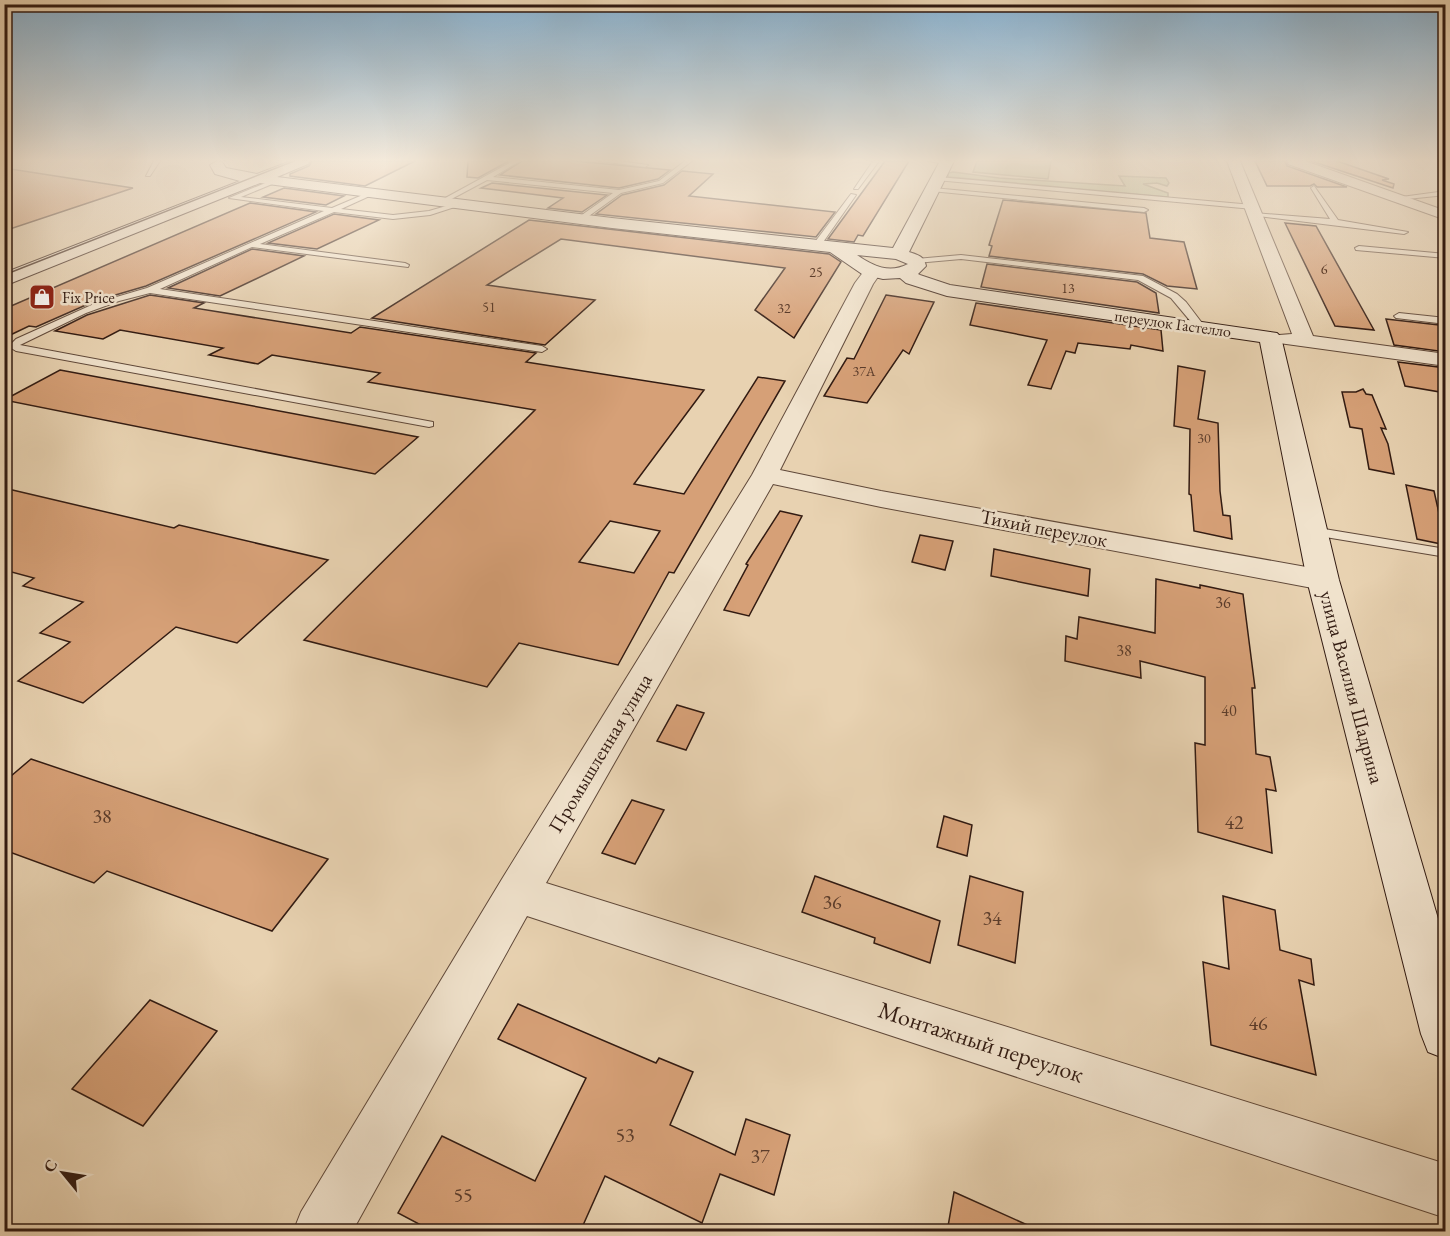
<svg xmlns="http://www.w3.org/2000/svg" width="1450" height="1236" viewBox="0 0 1450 1236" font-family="'EB Garamond',serif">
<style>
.green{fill:#b4bd8d;stroke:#736c50;stroke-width:1.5}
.building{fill:#d6a077;stroke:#321b12;stroke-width:1.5;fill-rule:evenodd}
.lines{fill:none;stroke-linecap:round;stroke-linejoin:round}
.lane-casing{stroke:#60493a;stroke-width:2}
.street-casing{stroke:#60493a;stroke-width:2}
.secondary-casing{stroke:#321b12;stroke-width:2}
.lane{fill:#f0e2cc;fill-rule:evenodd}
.street{fill:#f0e2cc;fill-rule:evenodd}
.secondary{fill:#f0e2cc;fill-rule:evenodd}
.tram{stroke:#321b12;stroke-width:1.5}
.labels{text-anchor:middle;stroke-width:5;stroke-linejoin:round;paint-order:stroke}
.far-number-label{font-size:14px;fill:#5b3c2b}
.far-poi-label{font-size:16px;fill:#321b12;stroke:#f0e2cc;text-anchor:start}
.far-street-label{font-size:16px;fill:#321b12;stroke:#f0e2cc}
.number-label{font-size:16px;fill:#5b3c2b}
.street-label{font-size:20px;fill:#321b12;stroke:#f0e2cc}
.near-number-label{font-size:20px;fill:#5b3c2b}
.near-street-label{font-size:24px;fill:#321b12;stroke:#f0e2cc}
</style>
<rect width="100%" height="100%" fill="#e8d2b1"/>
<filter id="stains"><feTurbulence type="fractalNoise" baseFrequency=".00333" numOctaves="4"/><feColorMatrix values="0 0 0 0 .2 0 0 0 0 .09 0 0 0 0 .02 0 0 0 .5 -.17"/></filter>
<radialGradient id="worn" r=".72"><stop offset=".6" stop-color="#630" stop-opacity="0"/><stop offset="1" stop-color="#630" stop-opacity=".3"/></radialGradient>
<g class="green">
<path d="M977 161H1051L1048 179 973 172Z"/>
<path d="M953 172 999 178 1125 186 1119 176 1166 178 1169 183 1167 186 1157 183 1143 184 1168 193V197L948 177V173Z"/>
</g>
<g class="building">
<path d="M312 161H415L365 186 290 176V174L309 166Z"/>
<path d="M468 161H509L478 178 467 177Z"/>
<path d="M522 161H575L670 170 658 179 619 188 500 175Z"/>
<path d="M885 161H909L863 236 858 235 854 242 828 239Z"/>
<path d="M1255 161H1285L1287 166 1347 187H1317L1314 184 1310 186H1267Z"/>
<path d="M1311 161H1337L1389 179 1382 180 1394 184 1393 188Z"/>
<path d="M4 168 133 188 4 231Z"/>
<path d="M682 171 713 174 689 196 835 212 816 237 596 214 622 195 664 185Z"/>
<path d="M492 183 607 195 582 212 548 208 563 198 481 188Z"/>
<path d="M284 188 344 196 326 205 263 197Z"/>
<path d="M1003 200 1146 213 1150 238 1184 242 1197 289 1167 286 1143 274 989 256 992 246 989 245Z"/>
<path d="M250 203 316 212 146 286 95 301 36 327 29 326 4 338V309Z"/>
<path d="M334 214 379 220 317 249 268 243Z"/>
<path d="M529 220 829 254 841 262 794 338 755 310 785 268 561 239 487 285 595 300 545 345 372 318Z"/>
<path d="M1285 223 1316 226 1374 330 1335 326Z"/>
<path d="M252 249 304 256 220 296 168 288Z"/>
<path d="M987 264 1137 282 1156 293 1159 313 981 287Z"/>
<path d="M150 295 204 303 194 308 351 333 360 327 536 353 526 362 704 390 634 484 684 494 758 377 785 381 674 573 669 572 618 665 519 643 487 687 304 640 535 410 368 382 380 373 272 355 258 364 209 355 223 348 120 330 103 339 55 331 87 315ZM610 521 660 531 634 573 579 562Z"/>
<path d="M886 295 934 302 909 354 903 350 867 403 824 396 847 358 854 359Z"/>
<path d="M976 303 1161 330 1163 351 1131 345 1130 349 1078 343 1075 353 1066 351 1051 389 1028 385 1047 340 970 325Z"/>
<path d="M1386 319 1439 325 1446 334V352L1394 345Z"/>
<path d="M1398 362 1446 368V393L1405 386Z"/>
<path d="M1178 366 1205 371 1198 419 1218 423 1220 491 1223 515 1230 516 1232 539 1194 531 1191 495 1189 494 1190 429 1174 426Z"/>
<path d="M60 370 157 388 418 437 375 474 4 400Z"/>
<path d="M1363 389 1366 394 1372 395 1386 429 1381 428 1388 444 1394 474 1369 469 1362 429 1350 427 1342 392H1356Z"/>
<path d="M1406 485 1434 491 1446 545 1417 539Z"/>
<path d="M4 488 174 528 179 525 328 560 237 643 176 627 83 703 18 681 70 642 40 633 83 602 23 586 34 578 4 570Z"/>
<path d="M780 511 802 516 749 616 724 610 748 565 746 564Z"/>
<path d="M920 535 953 541 945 570 912 562Z"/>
<path d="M994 549 1090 569 1088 596 991 576Z"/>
<path d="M1156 579 1200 588V585L1243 594 1255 688H1252L1256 754 1270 757 1276 791 1266 789 1272 853 1198 832 1195 743 1205 745V677L1140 661 1141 678 1065 661 1066 636 1077 639 1079 617 1155 633Z"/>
<path d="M677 705 704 713 686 750 657 741Z"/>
<path d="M31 759 328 859 272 931 107 871 94 883 4 850V782Z"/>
<path d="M632 800 664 810 635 864 602 853Z"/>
<path d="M944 816 972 825 967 856 937 847Z"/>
<path d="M815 876 940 921 930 963 874 943 875 938 802 912Z"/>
<path d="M970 876 1023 892 1015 963 958 945Z"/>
<path d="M1223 896 1275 910 1280 950 1311 959 1314 985 1299 980 1316 1075 1211 1045 1203 962 1229 969Z"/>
<path d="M150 1000 217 1031 143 1126 72 1089Z"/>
<path d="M518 1004 656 1063 659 1058 693 1072 670 1125 735 1155 746 1119 790 1135 774 1195 720 1174 702 1223 605 1176 580 1232H434L398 1213 442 1136 535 1181 586 1078 498 1039Z"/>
<path d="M954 1192 1043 1232H947Z"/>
</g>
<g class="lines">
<g class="lane-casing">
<g id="lane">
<path d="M154 161H160L150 176H146Z"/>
<path d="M513 161H520L493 177 619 190 659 181 685 161H692L663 183 621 193 582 221 579 217 613 193 487 180 444 203 438 202Z"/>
<path d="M599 161H619L648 165 645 167Z"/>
<path d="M873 161H879L858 189H854Z"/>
<path d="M928 161H948L949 162 946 164Z"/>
<path d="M938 177 1253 205 1257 207 1253 209 936 180Z"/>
<path d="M275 179 277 182 241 197 332 208 372 191 374 194 341 209 393 215 429 211 460 202 464 204 430 215 393 219 334 212 260 244 405 263 409 265 408 267 252 247 160 289 542 346 547 349 542 352 150 293 119 301 86 313 20 345 433 422V426L429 427 16 351 11 348 10 345 16 339 96 303 147 288 324 211 229 198Z"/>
<path d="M1314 186 1338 220 1408 232 1404 234 1250 215 1254 213 1330 219 1311 188Z"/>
<path d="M933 188 1144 208 1148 210 1144 212 931 191Z"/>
<path d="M1446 191V195L1397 200 1394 198Z"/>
<path d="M851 194 856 195 819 248H813L812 246Z"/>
<path d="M1359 246 1446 254V258L1356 250 1355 248Z"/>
<path d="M961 255 1143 276 1177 294 1186 302 1205 327 1197 329 1171 298 1138 280 961 259 916 263 912 261 916 259Z"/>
<path d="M1399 313 1446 318V324L1396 318 1394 316Z"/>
<path d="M1312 527 1446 549V557L1307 534 1305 531Z"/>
</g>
</g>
<g class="street-casing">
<g id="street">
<path d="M1227 161H1240L1313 336 1446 354V366L1279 343 1276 339 1279 335 1292 334Z"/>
<path d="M1287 161H1305L1446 211V220L1288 164Z"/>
<path d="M873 266 879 267 882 271 873 284 780 470 881 491 1323 570 1334 573 1338 580 1334 587 1323 590 881 507 773 484 546 883 1446 1164V1218L527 916 352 1232H293L301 1212 502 879 752 475 855 283 867 267Z"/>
</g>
</g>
<g class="secondary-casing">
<path id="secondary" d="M217 161 222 162 226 168 257 174 291 161H310L308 164 277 177 612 218 893 248 940 161H954L909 252C918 255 924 256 926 266L918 274 920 275 950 285 1277 333 1281 337 1339 580 1446 946V1059L1428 1052 1421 1034 1307 580 1260 342 947 296 906 283 900 278 883 279 862 274 830 252 612 228 260 183 4 286V273L240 181 215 174 210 165ZM857 255 896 259 908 264C889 274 873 266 857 255Z"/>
</g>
<use href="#lane" class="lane"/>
<use href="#street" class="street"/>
<use href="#secondary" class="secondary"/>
<path class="tram" d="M4 275 294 161"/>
</g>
<linearGradient id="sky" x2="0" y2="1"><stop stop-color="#89b4d4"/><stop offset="0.48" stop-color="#f5ebdc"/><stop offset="1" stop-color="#f5ebdc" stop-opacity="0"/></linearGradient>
<rect width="1450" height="334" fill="url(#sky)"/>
<defs>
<g id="shop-square" transform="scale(1.35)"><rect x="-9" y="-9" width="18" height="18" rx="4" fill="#8f2418" stroke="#f0e2cc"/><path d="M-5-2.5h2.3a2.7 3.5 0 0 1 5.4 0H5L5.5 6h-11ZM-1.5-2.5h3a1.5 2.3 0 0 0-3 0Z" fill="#fff"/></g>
</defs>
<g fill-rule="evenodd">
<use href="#shop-square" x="42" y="297"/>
</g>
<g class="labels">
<g class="far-number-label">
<text x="1324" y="274">6</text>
<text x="816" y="277">25</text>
<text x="1068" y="293">13</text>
<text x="489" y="312">51</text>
<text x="784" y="313">32</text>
<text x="864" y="376">37А</text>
<text x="1204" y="443">30</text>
</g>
<g class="far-poi-label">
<text x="62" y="303">Fix Price</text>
</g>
<g class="far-street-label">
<text transform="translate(1173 323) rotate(8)" y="6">переулок Гастелло</text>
</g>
<g class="number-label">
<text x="1223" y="608">36</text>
<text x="1124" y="656">38</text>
<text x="1229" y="716">40</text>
</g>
<g class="street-label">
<text transform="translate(1044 528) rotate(11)" y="7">Тихий переулок</text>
<text transform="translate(1352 687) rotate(75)" y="7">улица Василия Шадрина</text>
<text transform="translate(600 753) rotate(-59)" y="7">Промышленная улица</text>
</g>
<g class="near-number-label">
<text x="102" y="823">38</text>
<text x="1234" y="829">42</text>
<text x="832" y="909">36</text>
<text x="992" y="925">34</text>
<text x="1258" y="1030">46</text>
<text x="625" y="1142">53</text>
<text x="760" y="1163">37</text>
<text x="463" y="1202">55</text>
</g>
<g class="near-street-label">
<text transform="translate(981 1042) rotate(18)" y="8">Монтажный переулок</text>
</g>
</g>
<rect width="1450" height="1236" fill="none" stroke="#e8d2b1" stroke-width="24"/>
<rect x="6" y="6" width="1438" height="1224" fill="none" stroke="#321b12" stroke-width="3"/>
<rect x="12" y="12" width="1426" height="1212" fill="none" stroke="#321b12" stroke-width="1.5"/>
<g transform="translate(63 1173) rotate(300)" stroke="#f0e2cc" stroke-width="4.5" paint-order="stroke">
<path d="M0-4.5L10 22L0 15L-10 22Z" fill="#321b12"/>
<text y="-9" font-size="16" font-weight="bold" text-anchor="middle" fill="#321b12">С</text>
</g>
<rect width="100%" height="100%" filter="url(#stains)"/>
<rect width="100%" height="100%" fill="url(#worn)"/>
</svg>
